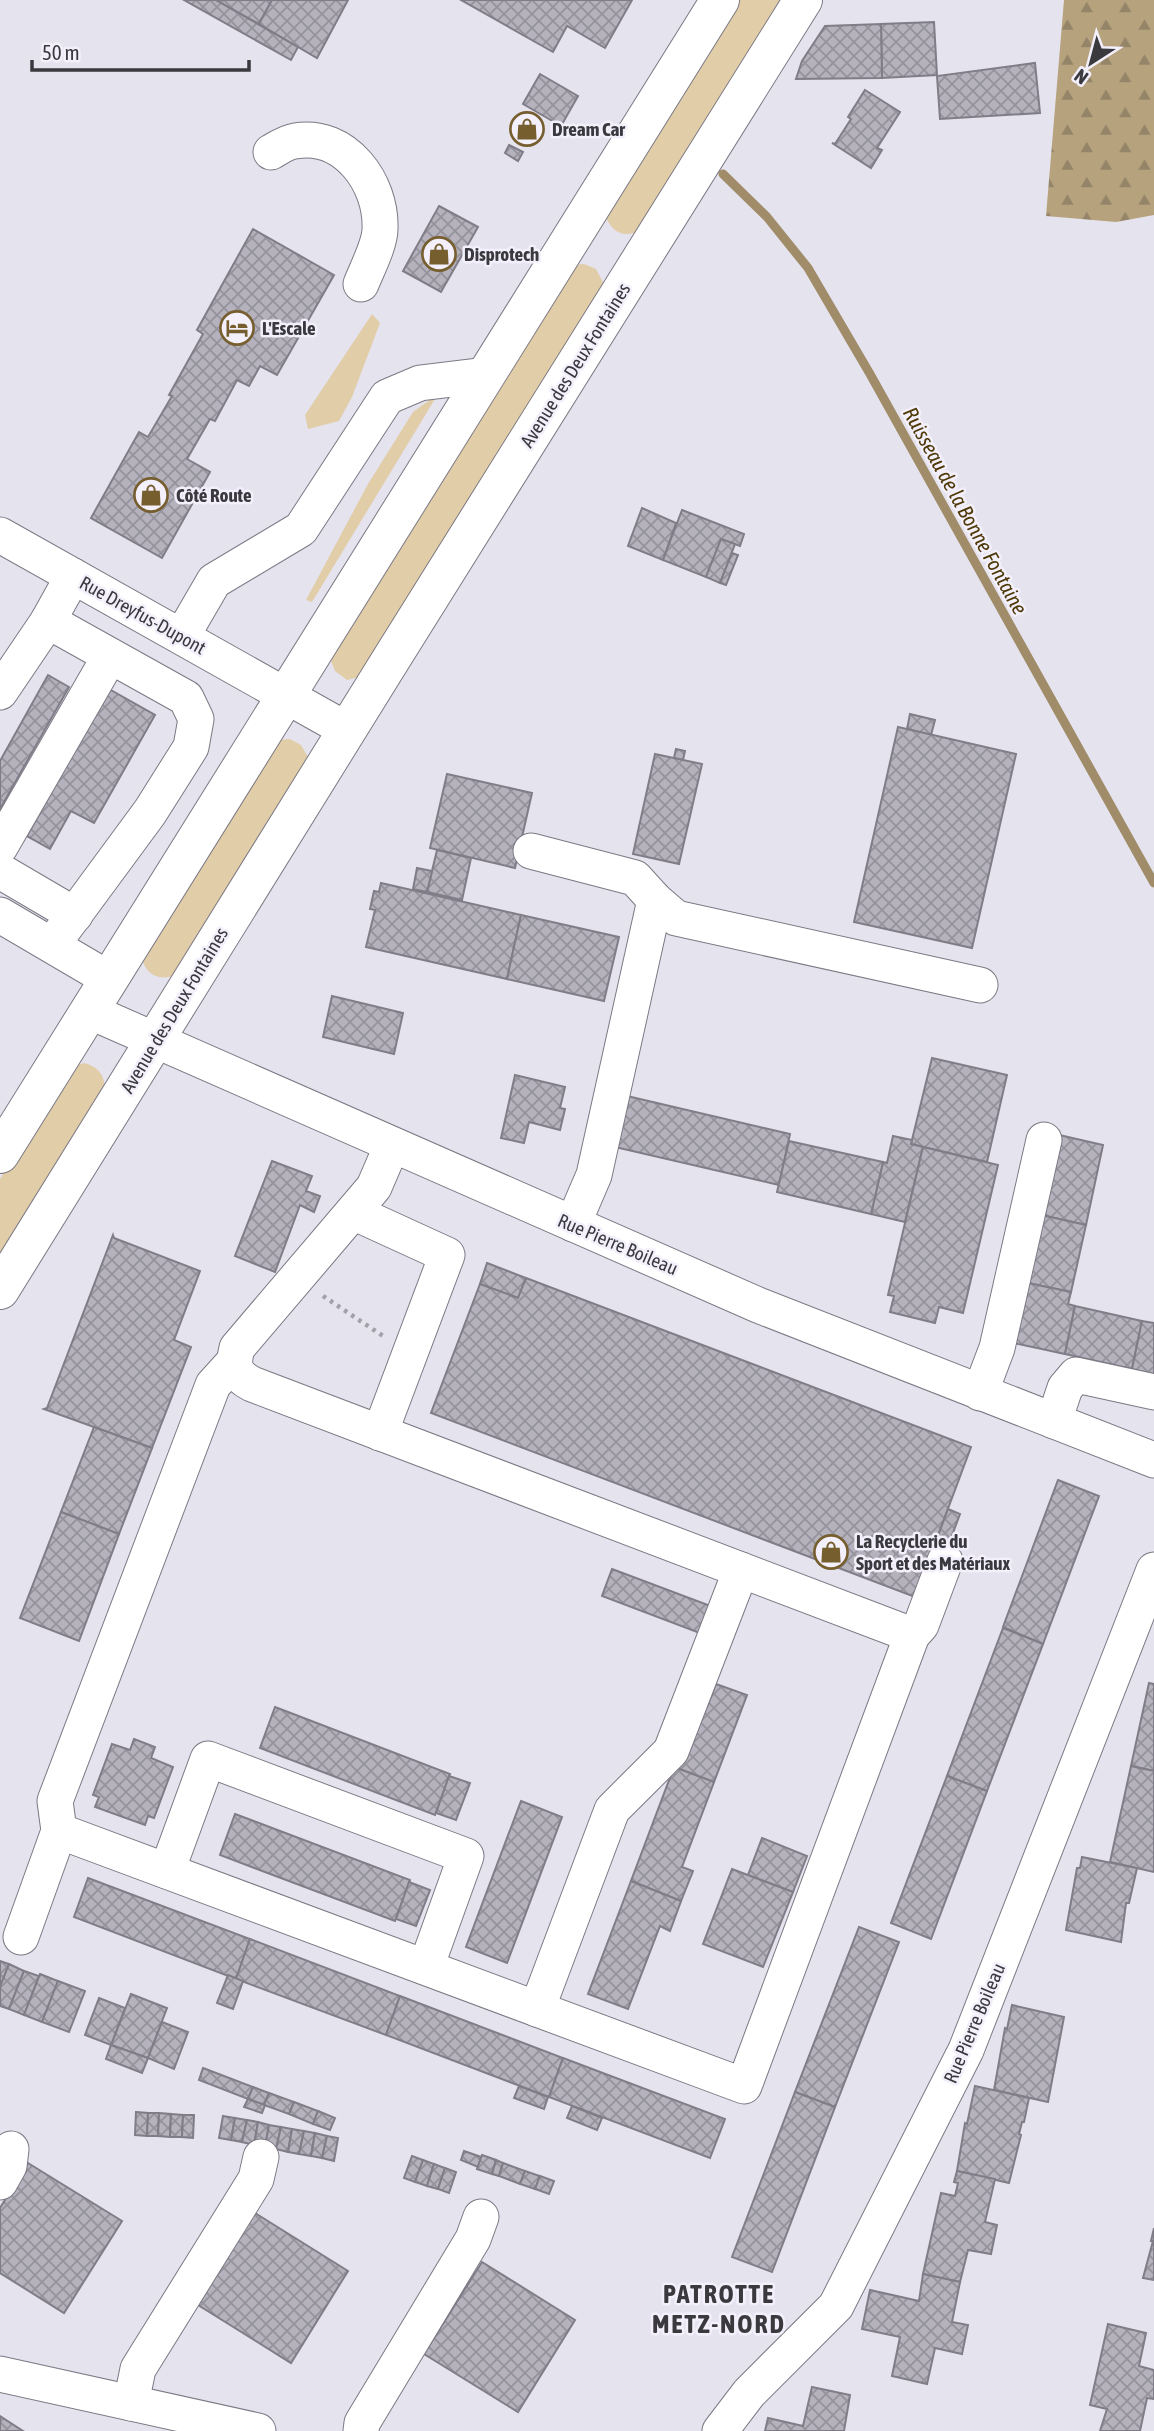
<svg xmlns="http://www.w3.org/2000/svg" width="1154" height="2431" viewBox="0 0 1154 2431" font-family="'Asap Condensed',sans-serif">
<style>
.green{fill:#e1cda8}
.forest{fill:url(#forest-firs)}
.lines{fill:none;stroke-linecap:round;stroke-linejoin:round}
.stream{stroke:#a08c68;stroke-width:9}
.building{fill:url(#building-cross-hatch);stroke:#807d88;stroke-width:2}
.minor-casing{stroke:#7c7984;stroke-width:37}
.major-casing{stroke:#7c7984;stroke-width:40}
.path{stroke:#a2a0a9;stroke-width:4.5;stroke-dasharray:3.5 5;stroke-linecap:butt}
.minor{stroke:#fff;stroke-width:35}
.major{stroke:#fff;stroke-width:38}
.labels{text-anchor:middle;stroke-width:5;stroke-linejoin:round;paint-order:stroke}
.poi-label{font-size:19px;font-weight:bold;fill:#3a393e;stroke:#f3f0fc;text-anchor:start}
.street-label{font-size:19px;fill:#3a393e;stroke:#f3f0fc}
.water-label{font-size:21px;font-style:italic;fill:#4e3907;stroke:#f3f0fc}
.district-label{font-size:26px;font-weight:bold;letter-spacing:2px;fill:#3a393e;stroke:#f3f0fc}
</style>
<defs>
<pattern id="forest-firs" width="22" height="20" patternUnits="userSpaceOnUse" patternTransform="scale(1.75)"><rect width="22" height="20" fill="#b6a27d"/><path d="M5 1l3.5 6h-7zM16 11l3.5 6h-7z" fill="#958568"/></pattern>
<pattern id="building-cross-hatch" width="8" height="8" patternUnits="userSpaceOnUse" patternTransform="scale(1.75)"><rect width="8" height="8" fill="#b5b2bd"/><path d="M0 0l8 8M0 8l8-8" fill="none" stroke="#94929b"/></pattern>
</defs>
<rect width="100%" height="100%" fill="#e5e3ee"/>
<g class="green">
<path d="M735 0H784L640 231C623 238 612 233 605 215Z"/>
<path d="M584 264 596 269 605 286 359 677 347 680 335 671 330 658 574 265Z"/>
<path d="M372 314 380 323 352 397 339 421 308 429 305 415Z"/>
<path d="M438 394 312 602 306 600 368 484 413 412Z"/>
<path d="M290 739 301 745 308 757 178 974C159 983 143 974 141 953L277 740Z"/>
<path d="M84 1063C98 1067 103 1073 105 1087L0 1259V1179L66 1072 74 1066Z"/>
</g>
<path class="forest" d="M1064 0H1154V215L1116 222 1046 216Z"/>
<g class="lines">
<path class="stream" d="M723 174 767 217 808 268 870 374 1154 883"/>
</g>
<g class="building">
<path d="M184 0H216L298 47 291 60Z"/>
<path d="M216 0H272L259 24Z"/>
<path d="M272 0H348L317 58 259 24Z"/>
<path d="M461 0H632L605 48 567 26 553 52Z"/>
<path d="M934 22 937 75 882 78 881 24Z"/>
<path d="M881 24 882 78 796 79 802 61 825 26Z"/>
<path d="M1035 63 1040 113 940 119 937 76Z"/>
<path d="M540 74 578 96 561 126 523 104Z"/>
<path d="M865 90 900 112 877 148 882 150 871 168 832 143 835 144 851 119 848 117Z"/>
<path d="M509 145 523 152 518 161 505 153Z"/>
<path d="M439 206 478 227 441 292 403 271Z"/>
<path d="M253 229 334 275 277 375 260 366 249 386 237 380 215 421 210 419 187 459 210 472 162 558 91 518 139 432 148 437 172 396 169 395 203 334 197 330Z"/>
<path d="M642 508 676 523 663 560 628 546Z"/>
<path d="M682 510 744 534 740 546 721 539 706 577 663 560Z"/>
<path d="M721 539 735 544 720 583 706 577Z"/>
<path d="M732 553 738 555 726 585 720 583Z"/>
<path d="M48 675 69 687 0 809V761Z"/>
<path d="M109 689 155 715 94 823 71 811 50 849 27 836Z"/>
<path d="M910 714 935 720 931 735 907 729Z"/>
<path d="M898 727 1016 754 972 948 854 922Z"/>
<path d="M676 749 685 751 683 760 674 758Z"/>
<path d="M655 754 702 764 679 864 633 854Z"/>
<path d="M447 774 532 793 515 868 430 848Z"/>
<path d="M437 850 471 858 462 900 427 892Z"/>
<path d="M417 868 432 871 427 892 413 889Z"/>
<path d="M381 883 521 915 507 979 366 947 375 910 370 909 374 891 379 892Z"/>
<path d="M521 915 619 937 604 1001 507 979Z"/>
<path d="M332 996 403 1013 394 1054 323 1037Z"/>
<path d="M932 1058 1007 1075 987 1162 911 1144Z"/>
<path d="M515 1075 565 1087 560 1108 565 1109 560 1130 529 1122 524 1143 501 1138Z"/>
<path d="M627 1096 790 1134 779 1185 615 1147Z"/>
<path d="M1055 1134 1103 1145 1086 1225 1037 1214Z"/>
<path d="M893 1136 912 1140 911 1144 923 1147 905 1222 871 1214 883 1162 887 1163Z"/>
<path d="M789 1141 883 1162 871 1214 777 1192Z"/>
<path d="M923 1147 998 1165 963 1313 939 1307 935 1323 890 1312 894 1296 888 1295Z"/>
<path d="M272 1161 312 1176 306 1191 320 1196 314 1212 300 1205 275 1272 235 1256Z"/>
<path d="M1037 1214 1086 1225 1071 1292 1023 1282Z"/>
<path d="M113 1235 114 1238 200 1271 174 1340 191 1347 152 1448 44 1409 47 1408Z"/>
<path d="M487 1263 526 1278 518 1298 480 1284Z"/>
<path d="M526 1278 971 1447 915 1597 431 1413 480 1284 518 1298Z"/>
<path d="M1023 1282 1071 1292 1068 1304 1075 1306 1065 1354 1009 1342Z"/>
<path d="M1075 1306 1142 1321 1132 1369 1065 1354Z"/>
<path d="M1142 1321 1154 1323V1374L1132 1369Z"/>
<path d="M94 1427 152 1448 119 1534 61 1512Z"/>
<path d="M1058 1480 1099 1496 1043 1644 1003 1627Z"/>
<path d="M948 1509 960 1514 947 1549 935 1544Z"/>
<path d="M61 1512 119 1534 79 1641 20 1618Z"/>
<path d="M612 1569 716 1608 705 1635 602 1596Z"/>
<path d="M1003 1628 1043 1644 987 1791 947 1776Z"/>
<path d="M1149 1683 1154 1684V1771L1131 1766Z"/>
<path d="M716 1684 747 1695 714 1782 674 1767 701 1705 707 1707Z"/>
<path d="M275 1707 450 1774 435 1815 260 1748Z"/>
<path d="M134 1739 155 1747 151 1758 173 1767 154 1818 148 1816 145 1825 95 1807 99 1797 93 1795 112 1744 130 1750Z"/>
<path d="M1131 1766 1154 1771V1872L1110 1862Z"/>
<path d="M674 1767 714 1782 682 1867 693 1871 681 1901 631 1881Z"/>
<path d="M449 1776 470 1783 456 1820 436 1813Z"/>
<path d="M947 1776 987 1791 931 1939 891 1923Z"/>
<path d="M521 1801 562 1817 507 1963 466 1947Z"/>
<path d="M235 1814 410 1880 395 1921 220 1855Z"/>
<path d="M762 1838 807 1856 793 1892 748 1875Z"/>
<path d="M1082 1857 1137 1868 1129 1903H1126L1121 1942 1066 1930 1077 1868H1080Z"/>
<path d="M732 1869 793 1892 763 1967 703 1944Z"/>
<path d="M88 1878 250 1939 236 1979 74 1917Z"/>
<path d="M631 1881 681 1901 670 1931 660 1926 628 2009 588 1994Z"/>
<path d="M409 1882 430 1890 416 1926 396 1919Z"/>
<path d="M859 1927 899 1942 835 2107 795 2092Z"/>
<path d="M250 1939 400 1996 386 2035 236 1979Z"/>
<path d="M0 1961 9 1964 0 1987Z"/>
<path d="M9 1964 24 1971 9 2009 0 2006V1987Z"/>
<path d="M24 1971 39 1976 24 2015 9 2009Z"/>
<path d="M40 1974 58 1981 42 2022 24 2015Z"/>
<path d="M228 1975 243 1981 233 2009 217 2003Z"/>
<path d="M58 1981 85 1991 69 2032 42 2022Z"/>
<path d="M131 1994 167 2008 148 2058 111 2045Z"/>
<path d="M400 1996 563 2058 549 2097 386 2035Z"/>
<path d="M99 1998 125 2008 111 2045 85 2035Z"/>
<path d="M1012 2005 1064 2017 1048 2102 994 2090 1005 2028 1007 2029Z"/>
<path d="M162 2022 188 2032 174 2069 148 2058Z"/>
<path d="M111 2045 148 2058 142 2073 106 2059Z"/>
<path d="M563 2058 725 2119 710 2158 549 2097Z"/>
<path d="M203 2068 253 2087 248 2099 199 2080Z"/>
<path d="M519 2086 548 2097 544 2109 514 2098Z"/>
<path d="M975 2086 1029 2098 1024 2122H1022L1019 2134 1021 2135 1009 2183 957 2171 965 2123 967 2124Z"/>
<path d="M253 2087 269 2093 264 2105 248 2099Z"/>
<path d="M795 2092 835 2107 772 2272 732 2257Z"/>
<path d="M269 2093 294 2102 289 2114 264 2105Z"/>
<path d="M248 2099 265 2105 262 2113 244 2107Z"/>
<path d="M294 2102 318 2111 313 2124 289 2114Z"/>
<path d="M572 2106 602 2118 597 2130 567 2118Z"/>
<path d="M318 2111 335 2118 330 2130 313 2124Z"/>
<path d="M136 2112 148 2113 147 2136 135 2135Z"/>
<path d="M148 2113H159L158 2136H147Z"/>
<path d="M159 2113 171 2114 170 2137 158 2136Z"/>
<path d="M171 2114 183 2115 182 2137H170Z"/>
<path d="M183 2115H194L193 2138 182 2137Z"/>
<path d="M223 2116 235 2118 231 2140 219 2138Z"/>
<path d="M235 2118 247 2120 242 2142 231 2140Z"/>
<path d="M247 2120 258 2122 254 2145 242 2142Z"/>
<path d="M258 2122 269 2125 265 2147 254 2145Z"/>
<path d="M269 2125 281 2127 276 2149 265 2147Z"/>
<path d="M281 2127 292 2129 288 2152 276 2149Z"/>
<path d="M292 2129 304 2131 299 2154 288 2152Z"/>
<path d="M304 2131 315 2133 311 2156 299 2154Z"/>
<path d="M315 2133 327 2136 322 2158 311 2156Z"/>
<path d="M327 2136 338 2138 334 2161 322 2158Z"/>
<path d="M464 2151 481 2157 478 2167 461 2160Z"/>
<path d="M482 2155 496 2160 492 2174 477 2169Z"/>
<path d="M412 2156 423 2160 415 2182 404 2178Z"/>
<path d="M423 2160 434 2164 427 2186 415 2182Z"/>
<path d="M496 2160 503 2163 499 2176 492 2174Z"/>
<path d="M28 2163 122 2221 64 2313 0 2273V2208Z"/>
<path d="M503 2163 525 2171 520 2184 499 2176Z"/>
<path d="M434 2164 445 2168 438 2189 427 2186Z"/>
<path d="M445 2168 456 2172 449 2193 438 2189Z"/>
<path d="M525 2171 540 2176 535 2189 520 2184Z"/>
<path d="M957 2171 995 2179 985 2222 997 2225 991 2254 968 2250 960 2282 923 2274 941 2193 955 2196 958 2183 954 2182Z"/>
<path d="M540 2176 554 2181 549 2194 535 2189Z"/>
<path d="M255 2213 348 2271 291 2363 198 2305Z"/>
<path d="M1154 2228V2280L1143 2278 1153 2241H1151Z"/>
<path d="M482 2262 575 2320 518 2412 424 2354Z"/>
<path d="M923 2274 960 2282 952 2322 968 2325 962 2354 935 2348 927 2384 892 2376 900 2337 862 2329 870 2290 919 2301Z"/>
<path d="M1108 2324 1146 2333 1139 2366 1154 2370V2399L1147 2398 1140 2431H1100L1107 2409 1090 2405Z"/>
<path d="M812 2387 850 2395 844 2431H765L768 2418 803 2426Z"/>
<path d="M0 2416 23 2431H0Z"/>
</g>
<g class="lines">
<g class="minor-casing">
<g id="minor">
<path d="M271 152C278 148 287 142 295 141 345 132 382 183 380 229 380 244 367 269 361 284"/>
<path d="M0 535 347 730"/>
<path d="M48 621 186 698 196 719 191 747 150 812 52 945"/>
<path d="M182 636 214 581 301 529 387 397 420 383 486 375"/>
<path d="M0 692 48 621 73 576"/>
<path d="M0 847 110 656"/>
<path d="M531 851 635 878 655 900"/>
<path d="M0 871 75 915"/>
<path d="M0 915 109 979"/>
<path d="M89 1011 758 1305 1154 1460"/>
<path d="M353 1212 447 1255 380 1433"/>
<path d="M573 1224 594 1175 655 900 676 918 980 985"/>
<path d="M980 1393 997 1348 1044 1140"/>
<path d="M1054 1421 1065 1388 1076 1375 1154 1392"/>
<path d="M912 1635 921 1625 945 1561"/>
<path d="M59 1831 55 1801 213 1385 233 1363"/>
<path d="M167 1871 208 1759 466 1856 426 1967"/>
<path d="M21 1937 59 1831 744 2086 912 1635 252 1384C235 1375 232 1367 237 1348L374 1187 392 1145"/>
<path d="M537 2009 612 1810 671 1751 741 1570"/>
<path d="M0 2182 9 2166 11 2149"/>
<path d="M0 2374 258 2431"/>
<path d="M131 2403 138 2369 256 2179 261 2157"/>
<path d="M361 2431 362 2423 473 2239 481 2217"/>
<path d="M720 2431 749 2393 836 2306 966 2050 1154 1570"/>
</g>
</g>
<g class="major-casing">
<g id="major">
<path d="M0 1154 720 0"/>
<path d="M0 1290 385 669 803 0"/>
</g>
</g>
<path class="path" d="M323 1296 383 1336"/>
<use href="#minor" class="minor"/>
<use href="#major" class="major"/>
</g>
<defs>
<g id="shop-ring" transform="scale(1.75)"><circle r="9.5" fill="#f3f0fc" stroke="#765e2f" stroke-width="1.5"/><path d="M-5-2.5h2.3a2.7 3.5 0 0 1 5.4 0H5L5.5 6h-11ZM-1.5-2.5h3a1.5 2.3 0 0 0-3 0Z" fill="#765e2f"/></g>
<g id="hotel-ring" transform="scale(1.75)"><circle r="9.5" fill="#f3f0fc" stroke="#765e2f" stroke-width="1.5"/><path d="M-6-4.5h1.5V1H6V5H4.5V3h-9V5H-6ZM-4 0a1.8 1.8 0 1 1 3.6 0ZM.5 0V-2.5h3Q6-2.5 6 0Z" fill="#765e2f"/></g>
</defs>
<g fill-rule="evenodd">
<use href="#shop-ring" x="527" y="129"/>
<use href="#shop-ring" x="439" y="254"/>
<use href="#hotel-ring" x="237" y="328"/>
<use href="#shop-ring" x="151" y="495"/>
<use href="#shop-ring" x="831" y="1552"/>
</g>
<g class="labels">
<g class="poi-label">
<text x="552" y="136">Dream Car</text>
<text x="464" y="261">Disprotech</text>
<text x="262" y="335">L'Escale</text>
<text x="176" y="502">Côté Route</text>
<text x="856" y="1548">La Recyclerie du<tspan x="856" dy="22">Sport et des Matériaux</tspan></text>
</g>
<g class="street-label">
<text transform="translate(575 365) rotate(-58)" y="7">Avenue des Deux Fontaines</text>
<text transform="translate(143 615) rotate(29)" y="7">Rue Dreyfus-Dupont</text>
<text transform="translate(174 1010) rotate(-59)" y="7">Avenue des Deux Fontaines</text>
<text transform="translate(618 1244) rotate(23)" y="7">Rue Pierre Boileau</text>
<text transform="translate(974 2023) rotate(-67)" y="7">Rue Pierre Boileau</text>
</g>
<g class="water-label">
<text transform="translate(965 511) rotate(61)" y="7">Ruisseau de la Bonne Fontaine</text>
</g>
<g class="district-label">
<text x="719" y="2303">PATROTTE<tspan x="719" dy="30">METZ-NORD</tspan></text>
</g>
</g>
<g transform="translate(1091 63) rotate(216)" stroke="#f3f0fc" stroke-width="5" paint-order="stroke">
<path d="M0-5L12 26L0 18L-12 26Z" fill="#3a393e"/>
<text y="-10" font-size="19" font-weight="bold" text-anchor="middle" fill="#3a393e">N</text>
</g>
<path d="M32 60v10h217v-10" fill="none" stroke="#3a393e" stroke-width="3.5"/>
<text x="42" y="60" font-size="21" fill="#3a393e" stroke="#f3f0fc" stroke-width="5" paint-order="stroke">50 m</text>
</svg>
